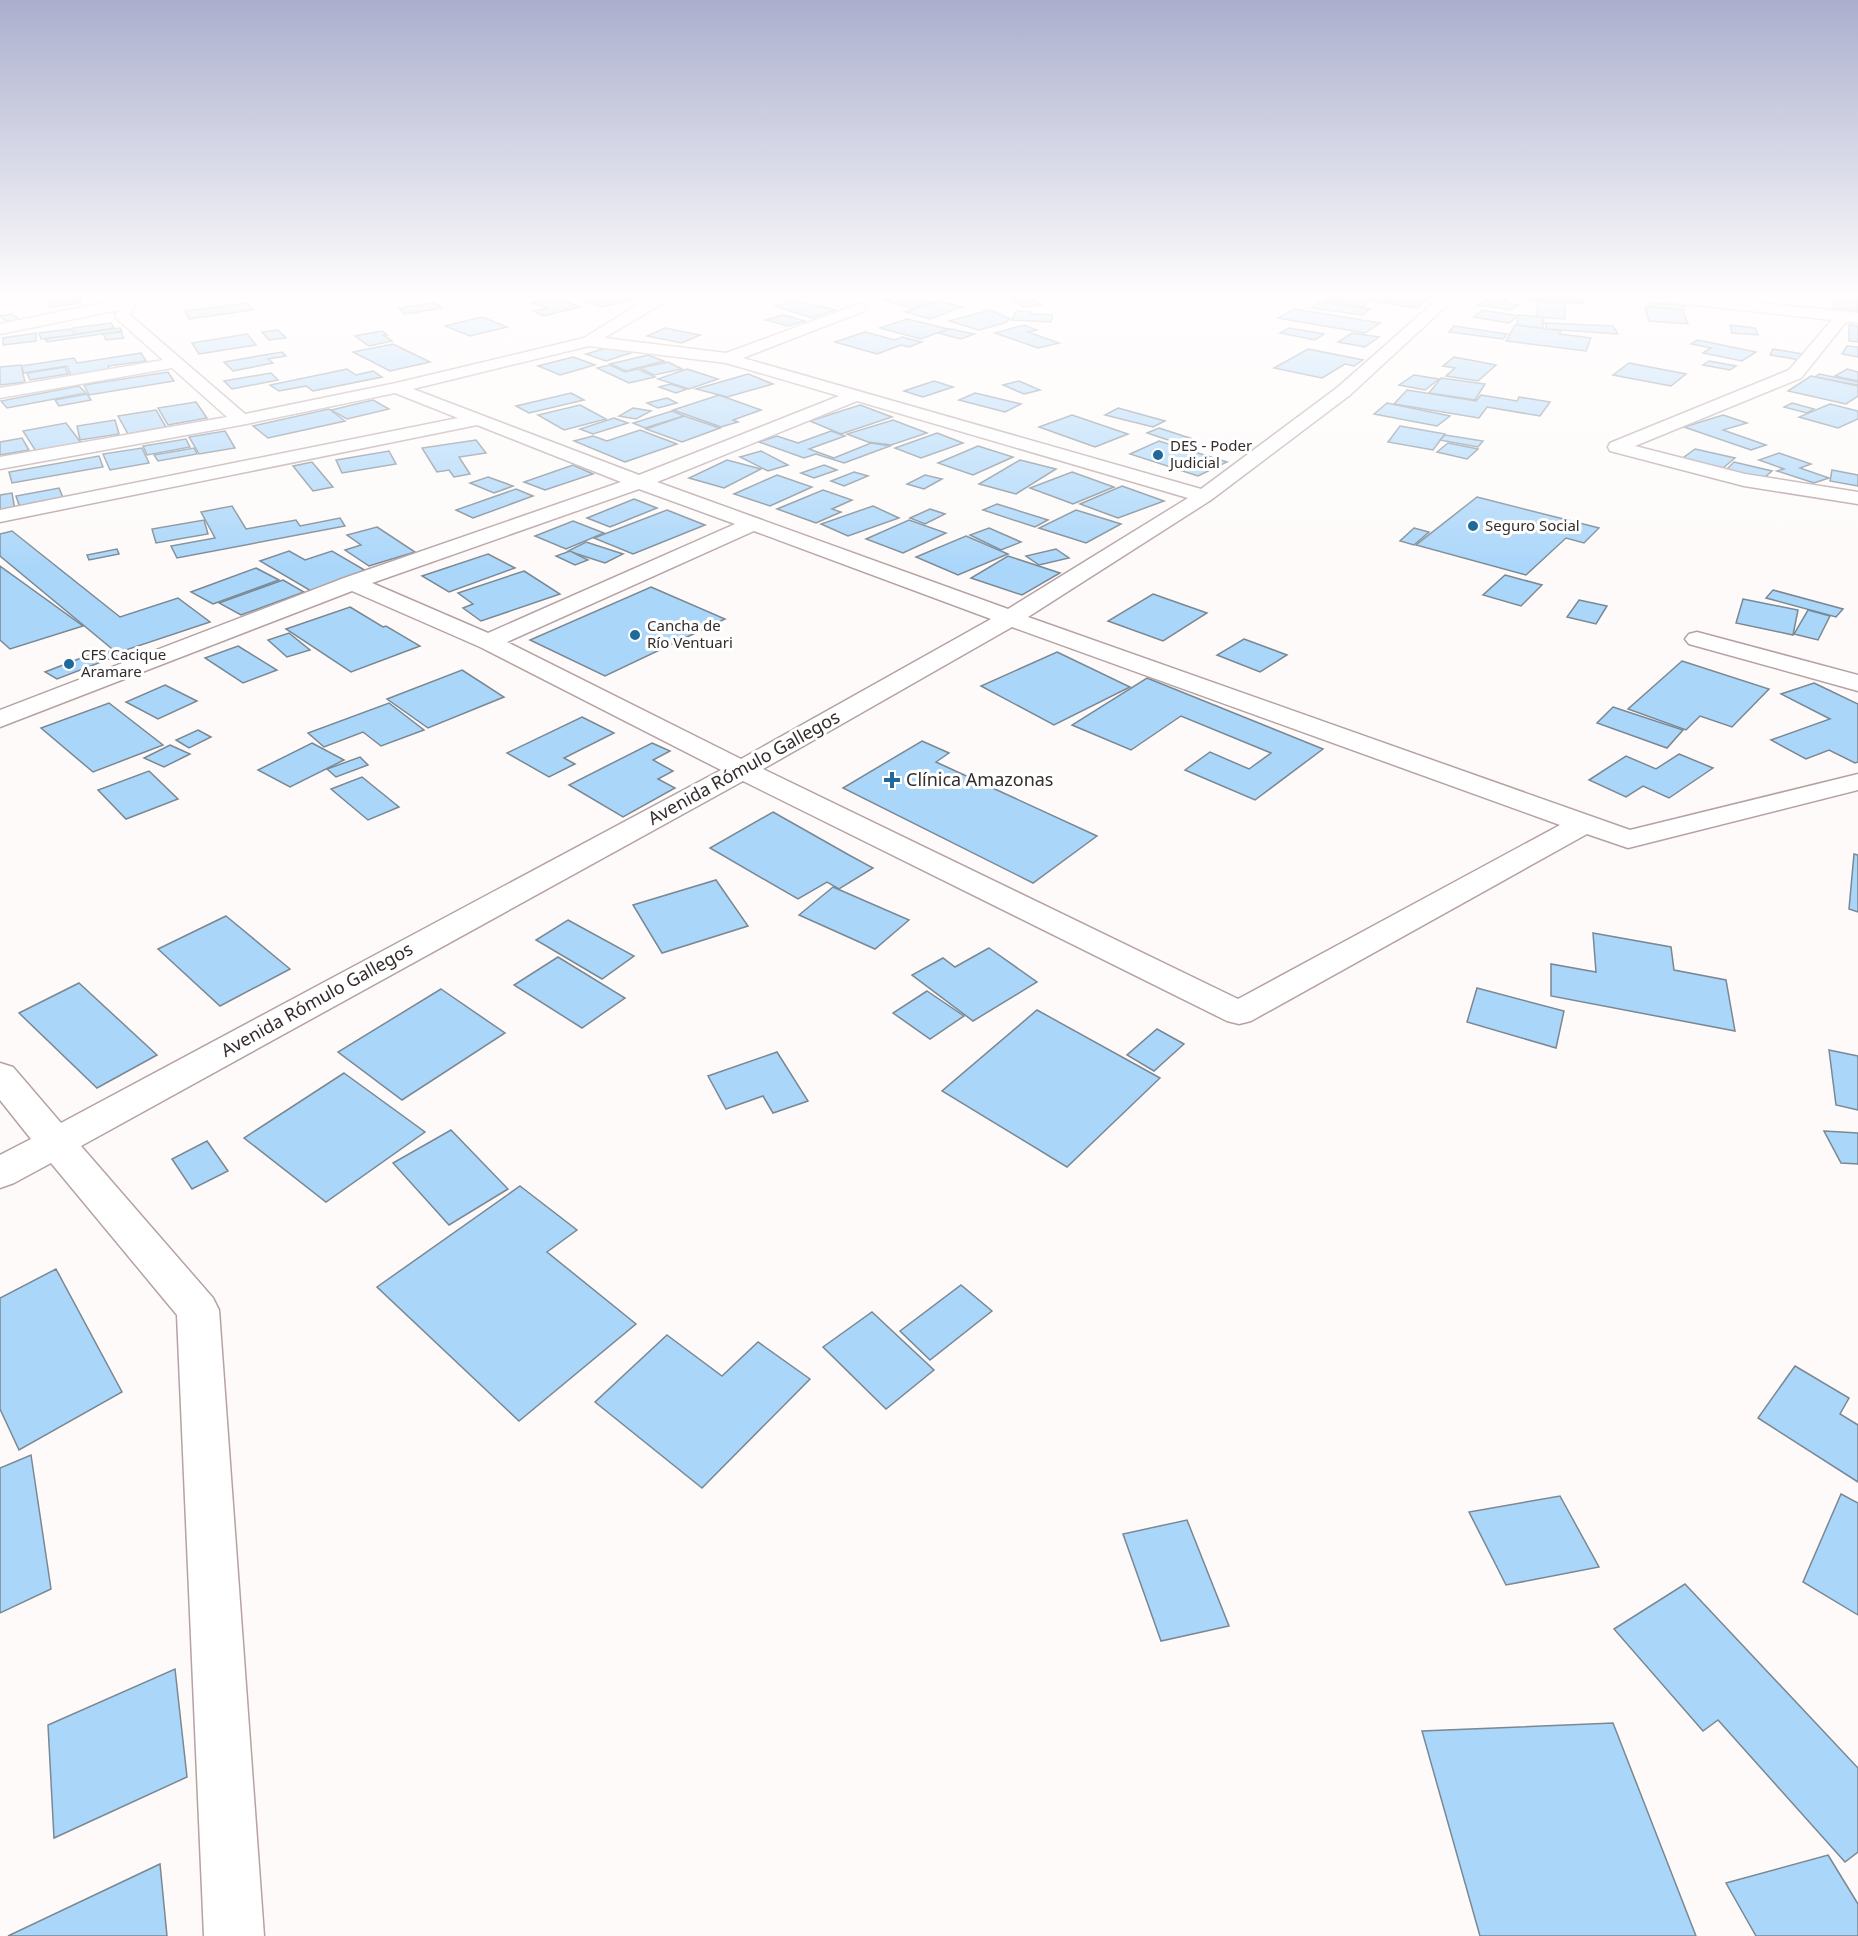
<svg xmlns="http://www.w3.org/2000/svg" width="1858" height="1936" viewBox="0 0 1858 1936" font-family="'Noto Sans',sans-serif">
<style>
.building{fill:#aad6fa;stroke:#7a8893;stroke-width:1.5}
.lines{fill:none;stroke-linecap:round;stroke-linejoin:round}
.minor-casing{stroke:#b6a2a2;stroke-width:3}
.major-casing{stroke:#b6a2a2;stroke-width:3}
.minor{fill:#fff;fill-rule:evenodd}
.major{fill:#fff;fill-rule:evenodd}
.poi-dot{fill:#1f699c;stroke:#fff;stroke-width:2}
.labels{text-anchor:middle;stroke-width:6;stroke-linejoin:round;paint-order:stroke}
.far-poi-label{font-size:15px;fill:#352c2c;stroke:#fff;text-anchor:start}
.street-label{font-size:18px;fill:#352c2c;stroke:#fff}
.poi-label{font-size:18px;fill:#352c2c;stroke:#fff;text-anchor:start}
</style>
<rect width="100%" height="100%" fill="#fefafa"/>
<g class="building">
<path d="M49 298H80L81 303 50 307Z"/>
<path d="M558 298 580 307 543 316 533 311 547 308 533 303Z"/>
<path d="M578 298H627L631 300 601 307Z"/>
<path d="M891 298H916L932 303 912 308 884 300Z"/>
<path d="M1010 298H1032L1042 305 1023 307Z"/>
<path d="M1329 298H1374L1363 307 1325 301Z"/>
<path d="M1376 298H1428L1416 308 1372 301Z"/>
<path d="M1489 298 1507 300 1503 302 1518 305 1510 310 1478 305Z"/>
<path d="M1574 298 1584 299V304L1520 299Z"/>
<path d="M1832 298H1858V311L1834 308Z"/>
<path d="M794 300 835 310 812 318 775 306Z"/>
<path d="M938 301 962 307 930 319 905 312Z"/>
<path d="M1538 301 1565 303V319L1537 317Z"/>
<path d="M1320 302 1370 309 1362 315 1312 308Z"/>
<path d="M1648 302 1685 306 1684 310 1648 306Z"/>
<path d="M247 303 253 310 189 319 185 311Z"/>
<path d="M435 303 442 308 405 314 399 308Z"/>
<path d="M1645 307 1682 310 1688 324 1649 321Z"/>
<path d="M1294 309 1380 323 1365 333 1278 318Z"/>
<path d="M990 310 1010 319 1004 323 979 330 949 321Z"/>
<path d="M1483 310 1518 316 1509 323 1474 317Z"/>
<path d="M1016 311 1031 312V314L1053 315 1051 322 1012 320Z"/>
<path d="M12 314 22 321 9 323 0 316Z"/>
<path d="M783 315 805 321 788 326 766 320Z"/>
<path d="M1518 315 1543 317V328L1517 325Z"/>
<path d="M482 317 507 327 470 336 445 326Z"/>
<path d="M907 319 948 329 921 339 880 328Z"/>
<path d="M111 323 114 328 76 334 73 328Z"/>
<path d="M1545 323 1613 326 1618 334 1547 329Z"/>
<path d="M1024 325 1037 330 1028 332 1059 343 1038 348 995 333Z"/>
<path d="M1515 325 1561 331 1559 334 1591 338 1586 351 1506 341Z"/>
<path d="M1730 325 1755 328 1758 335 1732 333Z"/>
<path d="M1849 325 1858 326V342L1849 341Z"/>
<path d="M1454 326 1507 334 1503 339 1449 332Z"/>
<path d="M120 328 122 331 47 342 45 339Z"/>
<path d="M665 328 700 335 682 343 647 336Z"/>
<path d="M1289 328 1324 334 1315 340 1280 333Z"/>
<path d="M71 329 74 335 41 339 39 333Z"/>
<path d="M951 329 974 334 961 339 938 333Z"/>
<path d="M278 330 286 338 269 340 262 332Z"/>
<path d="M382 331 387 335H383L392 341 369 346 355 336Z"/>
<path d="M121 332 124 338 106 340 103 334Z"/>
<path d="M865 332 895 340 902 337 922 342 909 347 901 345 877 354 835 342Z"/>
<path d="M36 333V341L3 345V338Z"/>
<path d="M1352 333 1379 337 1365 347 1338 342Z"/>
<path d="M247 334 256 345 199 354 192 343Z"/>
<path d="M1698 340 1756 352 1742 361 1703 353 1711 348 1691 344Z"/>
<path d="M393 344 430 362 390 371 353 352Z"/>
<path d="M613 346 634 352 606 361 586 354Z"/>
<path d="M1847 346 1858 347V357L1842 354Z"/>
<path d="M1308 349 1363 360 1354 366 1345 364 1322 378 1274 368Z"/>
<path d="M1773 349 1803 354 1800 360 1770 355Z"/>
<path d="M282 352 286 356 268 359 273 363 233 371 224 362Z"/>
<path d="M141 353 146 361 108 366 110 370 71 376 67 366 24 373 21 366 74 358 77 363Z"/>
<path d="M648 355 664 361 626 371 610 364Z"/>
<path d="M573 357 595 365 560 375 538 366Z"/>
<path d="M1454 357 1496 365 1478 381 1446 376 1455 368 1443 366Z"/>
<path d="M1709 361 1736 366 1730 370 1703 365Z"/>
<path d="M668 362 682 369 654 375 640 368Z"/>
<path d="M1629 363 1686 374 1671 386 1613 375Z"/>
<path d="M21 365 25 382 0 385V367Z"/>
<path d="M610 365 625 372 638 369 655 377 629 383 597 368Z"/>
<path d="M65 367 68 374 30 380 27 373Z"/>
<path d="M347 369 356 375 373 371 382 377 313 391 306 386 279 391 270 385Z"/>
<path d="M687 369 718 379 689 389 658 379Z"/>
<path d="M1847 369 1858 372V381L1835 376Z"/>
<path d="M168 372 174 381 89 395 84 385Z"/>
<path d="M271 373 278 380 232 389 224 381Z"/>
<path d="M748 374 773 384 727 397 696 389Z"/>
<path d="M1819 374 1858 382V385L1815 377Z"/>
<path d="M1414 375 1439 379 1425 390 1399 385Z"/>
<path d="M1811 376 1858 386V396L1846 404 1788 391Z"/>
<path d="M1441 378 1485 384 1475 400 1429 393Z"/>
<path d="M934 381 953 387 923 397 904 391Z"/>
<path d="M1019 381 1040 390 1024 394 1003 385Z"/>
<path d="M670 384 687 389 676 393 659 387Z"/>
<path d="M79 386 86 393 7 408 1 401Z"/>
<path d="M1407 390 1476 401 1481 395 1517 401 1519 397 1550 402 1540 416 1487 407 1479 418 1394 404Z"/>
<path d="M571 393 584 400 529 413 516 406Z"/>
<path d="M975 393 1021 404 1005 412 959 400Z"/>
<path d="M87 394 91 400 59 406 55 400Z"/>
<path d="M719 395 761 410 733 420 738 422 721 427 673 410Z"/>
<path d="M667 398 677 403 658 408 647 403Z"/>
<path d="M373 400 389 409 347 419 331 410Z"/>
<path d="M196 402 207 418 168 425 158 408Z"/>
<path d="M1387 403 1450 416 1437 426 1374 414Z"/>
<path d="M1792 403 1814 409 1807 413 1784 407Z"/>
<path d="M1830 404 1858 411V419L1838 428 1799 417Z"/>
<path d="M580 405 606 419 564 430 538 415Z"/>
<path d="M860 405 892 417 841 434 810 421Z"/>
<path d="M633 408 651 411 636 419 619 416Z"/>
<path d="M1118 408 1165 421 1153 427 1105 415Z"/>
<path d="M329 409 345 421 268 438 253 426Z"/>
<path d="M156 410 166 427 128 434 118 416Z"/>
<path d="M672 411 684 416 645 428 633 423Z"/>
<path d="M1072 415 1128 434 1095 447 1039 427Z"/>
<path d="M1723 415 1747 423 1723 430 1766 445 1751 450 1684 427Z"/>
<path d="M684 416 720 428 682 442 646 429Z"/>
<path d="M614 418 628 423 593 434 580 429Z"/>
<path d="M115 420 119 434 80 440 77 426Z"/>
<path d="M893 420 927 433 891 445 868 442 847 434Z"/>
<path d="M66 423 82 444 37 453 23 431Z"/>
<path d="M1400 426 1445 434 1433 450 1388 442Z"/>
<path d="M1159 428 1193 439 1180 444 1147 433Z"/>
<path d="M640 430 677 444 625 462 574 441 593 436 607 441Z"/>
<path d="M225 431 235 448 199 454 189 437Z"/>
<path d="M831 431 845 436 809 449 834 458 871 443 890 446 844 463 816 454 804 458 759 442 777 436 798 443Z"/>
<path d="M937 433 963 443 921 458 895 448Z"/>
<path d="M1445 435 1483 441 1478 447 1440 440Z"/>
<path d="M22 438 29 450 0 455V442Z"/>
<path d="M186 439 190 447 147 455 143 446Z"/>
<path d="M476 440 486 453 459 457 470 474 454 477 449 470 437 472 422 448Z"/>
<path d="M1159 441 1227 462 1198 476 1130 454Z"/>
<path d="M1448 443 1478 449 1467 459 1437 452Z"/>
<path d="M978 446 1013 457 973 475 938 463Z"/>
<path d="M142 448 149 463 110 470 103 454Z"/>
<path d="M194 448 197 454 158 461 154 455Z"/>
<path d="M1695 449 1735 458 1723 468 1683 458Z"/>
<path d="M389 451 396 464 342 473 336 460Z"/>
<path d="M761 451 788 465 768 471 740 457Z"/>
<path d="M1779 453 1811 464 1800 468 1829 478 1814 483 1777 471 1784 469 1759 460Z"/>
<path d="M99 456 103 467 12 483 9 472Z"/>
<path d="M727 460 761 469 724 488 689 478Z"/>
<path d="M1020 460 1056 469 1016 494 979 484Z"/>
<path d="M312 462 333 487 313 491 293 466Z"/>
<path d="M1734 462 1772 471 1764 478 1726 470Z"/>
<path d="M573 465 593 474 545 490 524 482Z"/>
<path d="M824 465 837 470 814 478 801 473Z"/>
<path d="M1832 470 1858 475V486L1830 481Z"/>
<path d="M854 472 868 476 844 486 831 481Z"/>
<path d="M1072 472 1114 487 1073 504 1030 488Z"/>
<path d="M777 475 812 487 770 506 734 494Z"/>
<path d="M925 475 942 479 924 489 907 484Z"/>
<path d="M488 477 513 486 494 493 470 483Z"/>
<path d="M1122 486 1164 501 1118 518 1080 504Z"/>
<path d="M59 488 64 500 20 508 16 496Z"/>
<path d="M516 489 533 496 473 518 456 510Z"/>
<path d="M823 490 852 500 832 509 841 512 816 523 777 509Z"/>
<path d="M12 493 15 510 0 513V495Z"/>
<path d="M1477 497 1599 528 1584 543 1566 538 1526 575 1416 545Z"/>
<path d="M634 499 657 508 610 527 587 518Z"/>
<path d="M997 504 1048 520 1035 527 983 510Z"/>
<path d="M232 506 246 529 296 520 300 526 340 518 345 526 177 558 171 546 215 538 201 512Z"/>
<path d="M873 506 899 518 848 536 821 524Z"/>
<path d="M930 509 945 514 925 524 910 518Z"/>
<path d="M667 510 705 525 633 554 594 538Z"/>
<path d="M1076 510 1121 524 1086 543 1039 528Z"/>
<path d="M204 520 208 534 156 543 152 529Z"/>
<path d="M909 520 946 533 903 553 866 539Z"/>
<path d="M573 521 604 533 566 549 535 536Z"/>
<path d="M377 527 415 552 369 566 345 550 361 545 347 535Z"/>
<path d="M989 528 1021 542 1001 550 970 535Z"/>
<path d="M1414 528 1429 532 1414 545 1400 541Z"/>
<path d="M12 531 120 617 178 598 210 622 117 653 0 556V534Z"/>
<path d="M966 536 1008 554 958 575 916 557Z"/>
<path d="M586 542 623 554 605 563 568 551Z"/>
<path d="M117 549 119 554 89 560 87 555Z"/>
<path d="M1056 549 1069 558 1039 565 1026 556Z"/>
<path d="M289 551 305 560 332 551 368 572 311 591 260 561Z"/>
<path d="M570 551 588 560 575 565 556 556Z"/>
<path d="M488 554 515 568 449 592 422 576Z"/>
<path d="M1008 556 1060 573 1022 595 971 578Z"/>
<path d="M0 566 83 626 10 649 0 640Z"/>
<path d="M256 568 279 580 213 604 191 592Z"/>
<path d="M524 571 560 594 481 621 463 608 473 604 458 593Z"/>
<path d="M1505 575 1542 585 1521 606 1483 595Z"/>
<path d="M283 580 304 592 241 615 219 603Z"/>
<path d="M651 587 725 619 605 676 530 640Z"/>
<path d="M1773 590 1843 609 1836 617 1766 598Z"/>
<path d="M1153 594 1207 613 1163 641 1108 621Z"/>
<path d="M1743 599 1798 610 1793 635 1736 623Z"/>
<path d="M1579 600 1607 606 1596 624 1567 617Z"/>
<path d="M350 607 383 627 386 626 420 646 351 672 286 629Z"/>
<path d="M1808 610 1830 616 1818 640 1794 634Z"/>
<path d="M289 633 310 650 287 657 268 640Z"/>
<path d="M1244 639 1287 655 1260 672 1217 655Z"/>
<path d="M238 646 277 670 243 683 205 658Z"/>
<path d="M104 649 117 656 57 679 45 672Z"/>
<path d="M1057 652 1130 687 1054 725 981 686Z"/>
<path d="M1682 661 1769 689 1732 727 1700 716 1686 730 1628 709Z"/>
<path d="M462 670 504 697 428 728 387 699Z"/>
<path d="M1147 678 1323 749 1255 800 1185 770 1210 752 1249 769 1271 753 1181 716 1131 750 1072 725Z"/>
<path d="M1814 683 1858 704V762L1855 763 1829 750 1806 759 1771 740 1830 719 1781 694Z"/>
<path d="M165 685 197 701 158 719 126 702Z"/>
<path d="M109 703 163 745 93 772 41 728Z"/>
<path d="M389 703 424 730 381 746 363 732 324 747 308 733Z"/>
<path d="M1613 707 1683 730 1667 748 1597 723Z"/>
<path d="M582 717 614 733 564 758 575 764 549 777 507 753Z"/>
<path d="M198 730 211 737 189 748 176 740Z"/>
<path d="M922 741 949 753 936 762 1097 836 1033 883 843 788Z"/>
<path d="M312 743 344 760 290 787 258 770Z"/>
<path d="M652 743 670 751 653 760 673 771 658 779 675 788 623 817 569 785Z"/>
<path d="M170 745 190 754 164 767 144 758Z"/>
<path d="M1679 754 1713 768 1669 798 1643 786 1626 797 1589 780 1626 756 1656 769Z"/>
<path d="M360 757 368 765 336 777 327 769Z"/>
<path d="M149 771 178 799 126 819 98 790Z"/>
<path d="M362 777 399 807 368 820 331 789Z"/>
<path d="M773 812 849 855 873 868 839 889 827 882 798 899 710 848Z"/>
<path d="M1854 854 1858 855V912L1849 909Z"/>
<path d="M716 880 748 926 662 953 633 905Z"/>
<path d="M833 887 909 920 875 949 799 915Z"/>
<path d="M226 916 290 969 220 1006 158 949Z"/>
<path d="M568 920 634 956 602 979 536 940Z"/>
<path d="M1593 933 1671 947 1674 970 1726 980 1735 1031 1551 996V964L1596 972Z"/>
<path d="M989 948 1037 982 973 1021 912 975 943 958 955 967Z"/>
<path d="M558 957 625 998 582 1028 514 985Z"/>
<path d="M79 983 157 1055 97 1088 19 1013Z"/>
<path d="M1477 988 1564 1011 1556 1048 1467 1022Z"/>
<path d="M441 989 505 1033 402 1100 338 1052Z"/>
<path d="M927 991 964 1016 930 1039 893 1013Z"/>
<path d="M1037 1010 1160 1078 1067 1167 942 1091Z"/>
<path d="M1157 1029 1184 1044 1154 1071 1127 1055Z"/>
<path d="M1829 1050 1858 1056V1110L1836 1105Z"/>
<path d="M777 1052 808 1101 773 1113 763 1096 726 1109 708 1076Z"/>
<path d="M344 1073 425 1132 326 1202 244 1138Z"/>
<path d="M451 1130 508 1189 449 1225 393 1163Z"/>
<path d="M1824 1131 1858 1133V1164L1841 1163Z"/>
<path d="M207 1141 228 1171 192 1189 172 1159Z"/>
<path d="M520 1186 577 1230 547 1252 636 1324 519 1421 377 1287Z"/>
<path d="M56 1269 122 1392 19 1450 0 1409V1298Z"/>
<path d="M961 1285 992 1311 930 1360 900 1331Z"/>
<path d="M872 1312 934 1370 886 1409 823 1347Z"/>
<path d="M667 1335 722 1376 758 1342 810 1379 702 1488 595 1402Z"/>
<path d="M1795 1366 1849 1398 1840 1414 1858 1425V1482L1758 1418Z"/>
<path d="M31 1455 51 1589 0 1613V1468Z"/>
<path d="M1841 1494 1858 1503V1615L1803 1582Z"/>
<path d="M1560 1496 1599 1567 1506 1585 1469 1512Z"/>
<path d="M1187 1520 1229 1626 1161 1641 1123 1534Z"/>
<path d="M1685 1584 1858 1768V1852L1845 1862 1718 1720 1703 1731 1614 1629Z"/>
<path d="M175 1669 187 1777 54 1838 48 1725Z"/>
<path d="M1613 1723 1696 1936H1480L1422 1731Z"/>
<path d="M1828 1855 1858 1904V1936H1756L1726 1883Z"/>
<path d="M160 1864 167 1936H8Z"/>
</g>
<g class="lines">
<g class="minor-casing">
<g id="minor">
<path d="M126 298H144L134 306 130 315 245 414 396 383 584 338 640 303 652 298H672L604 338 726 353 859 304 864 305 866 308 864 311 743 358 1201 489 1338 387 1439 298H1455L1350 395 1211 500 1028 617 1630 830 1858 774V790L1628 848 1587 834 1251 1021 1239 1024 1227 1021 743 781 81 1146 213 1298 219 1310 264 1936H204L177 1315 51 1163 14 1183 0 1188V1155L31 1139 0 1100V1063L13 1067 61 1123 721 770 480 647 352 591 0 727V710L344 578 621 482 477 425 0 522V510L458 418 395 393 241 425 0 469V457L227 417 172 368 0 398V388L163 360 117 319 115 316 118 310 0 334V324ZM589 346 726 363 839 396 639 475 413 389ZM857 401 1188 498 1008 609 657 482ZM639 489 735 524 488 633 372 583ZM754 531 991 619 741 759 507 642ZM1012 627 1560 825 1238 999 763 769Z"/>
<path d="M1842 312 1850 317 1801 378 1635 446 1745 474 1858 492V504L1744 486 1610 451 1608 447 1610 443 1789 370 1837 314Z"/>
<path d="M1697 632 1858 675V691L1689 644 1685 639 1689 634Z"/>
</g>
</g>
<g class="major-casing">
<path id="major" d="M1662 298H1712L1858 313V323L1669 302Z"/>
</g>
<use href="#minor" class="minor"/>
<use href="#major" class="major"/>
</g>
<linearGradient id="sky" x2="0" y2="1"><stop stop-color="#abafce"/><stop offset="0.52" stop-color="#fffdfd"/><stop offset="1" stop-color="#fffdfd" stop-opacity="0"/></linearGradient>
<rect width="1858" height="569" fill="url(#sky)"/>
<g class="poi-dot">
<circle cx="1158" cy="455" r="6"/>
<circle cx="1473" cy="526" r="6"/>
<circle cx="635" cy="635" r="6"/>
<circle cx="69" cy="664" r="6"/>
<path d="M889 771h6v6h6v6h-6v6h-6v-6h-6v-6h6z"/>
</g>
<g class="labels">
<g class="far-poi-label">
<text x="1170" y="451">DES - Poder<tspan x="1170" dy="17">Judicial</tspan></text>
<text x="1485" y="531">Seguro Social</text>
<text x="647" y="631">Cancha de<tspan x="647" dy="17">Río Ventuari</tspan></text>
<text x="81" y="660">CFS Cacique<tspan x="81" dy="17">Aramare</tspan></text>
</g>
<g class="street-label">
<text transform="translate(744 768) rotate(-29)" y="6">Avenida Rómulo Gallegos</text>
<text transform="translate(317 1000) rotate(-29)" y="6">Avenida Rómulo Gallegos</text>
</g>
<g class="poi-label">
<text x="906" y="786">Clínica Amazonas</text>
</g>
</g>
</svg>
